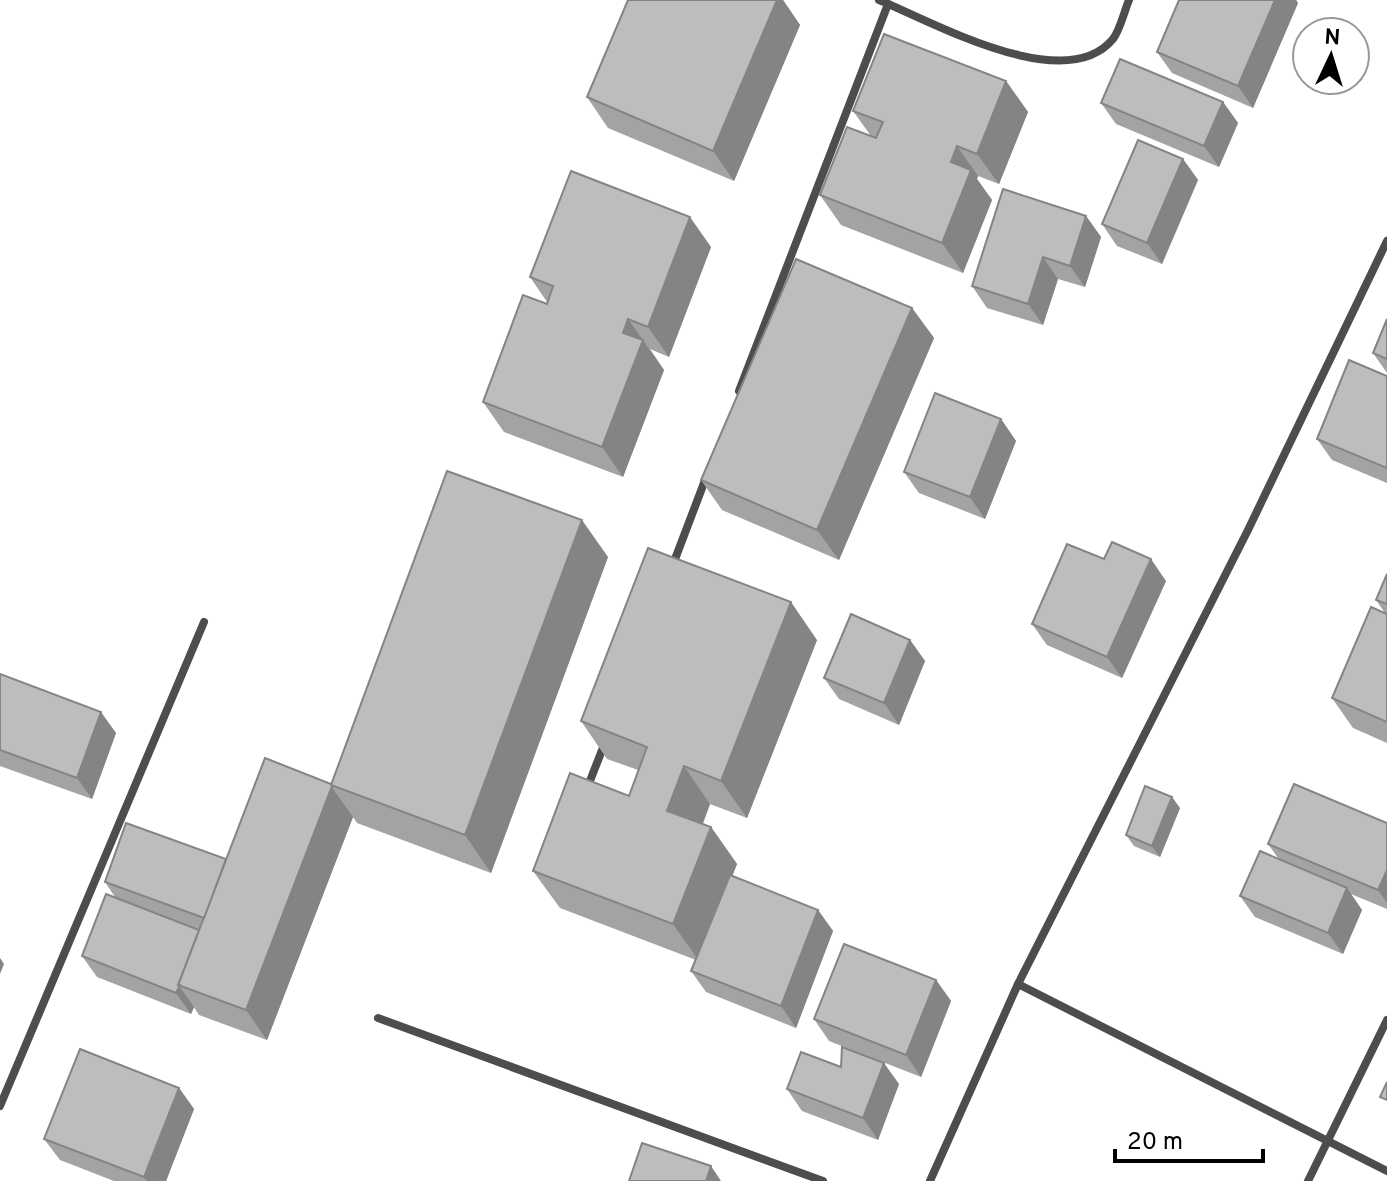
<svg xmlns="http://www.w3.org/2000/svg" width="1387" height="1181" viewBox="0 0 1387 1181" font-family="Overpass,sans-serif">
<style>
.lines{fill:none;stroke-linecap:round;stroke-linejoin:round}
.minor{stroke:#4d4d4d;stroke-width:8}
.wall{fill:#a3a3a3}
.shaded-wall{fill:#848484}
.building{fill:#bdbdbd;stroke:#848484;stroke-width:2}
</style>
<rect width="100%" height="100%" fill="#fff"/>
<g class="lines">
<g class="minor">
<path d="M879 0C933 22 1065 97 1113 39 1120 30 1124 12 1129 0"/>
<path d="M739 391 888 4"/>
<path d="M672 567 707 475"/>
<path d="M586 791 606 740"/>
<path d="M1018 984 1387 1171"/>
<path d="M378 1018 823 1181"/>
<path d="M0 1106 204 622"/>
<path d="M930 1181 1018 984 1248 530 1387 241"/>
<path d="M1308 1181 1387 1020"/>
</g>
</g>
<g class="wall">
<path d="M628 0H783L800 25 734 181 608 128 587 97Z"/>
<path d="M1179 0H1296L1298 3 1253 108 1172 73 1157 52Z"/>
<path d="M1006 81 1028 112 999 184 978 176 977 179 992 200 963 273 841 225 820 195 871 136 853 111Z"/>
<path d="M1223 102 1238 123 1219 167 1116 124 1101 103Z"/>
<path d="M1183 159 1198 180 1162 264 1117 246 1102 224Z"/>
<path d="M1086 216 1101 237 1085 287 1058 279 1043 325 987 308 972 286Z"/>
<path d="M711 247 669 357 650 349 664 370 623 477 504 432 483 402 547 304V302L530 277Z"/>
<path d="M912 308 934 338 839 560 722 510 701 480Z"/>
<path d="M1387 319V373L1373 353Z"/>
<path d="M1387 376V483L1332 460 1317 439Z"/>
<path d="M1001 419 1016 441 985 519 919 493 904 472Z"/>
<path d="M608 557 491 873 357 823 353 817 267 1040 199 1015 194 1007 191 1014 97 977 82 956 115 897 105 882 226 859 331 784Z"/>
<path d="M1104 559 1166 581 1122 678 1047 645 1032 624Z"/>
<path d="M1387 574V743L1353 728 1332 698 1385 613 1376 600Z"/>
<path d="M817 640 747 818 710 804 703 824 711 827 737 864 732 876 818 910 833 931 796 1028 706 992 691 971 696 960 560 908 533 871 629 796 638 770 607 759 581 721Z"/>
<path d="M910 640 925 661 899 725 839 699 824 678Z"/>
<path d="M0 674 116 733 92 799 0 766Z"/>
<path d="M1180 808 1160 857 1134 846 1126 835Z"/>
<path d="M1387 823V909L1351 894 1362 910 1343 954 1255 917 1240 896 1278 858 1268 844Z"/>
<path d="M936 980 951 1001 921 1077 829 1041 814 1019Z"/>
<path d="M841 1067 899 1084 878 1140 802 1111 787 1089Z"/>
<path d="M179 1088 194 1109 166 1181H114L60 1160 44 1139Z"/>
</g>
<g class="shaded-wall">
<path d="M777 0H783L800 25 734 181 713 151Z"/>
<path d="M1275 0H1296L1298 3 1253 108 1238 86Z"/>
<path d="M1006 81 1028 112 999 184 977 154Z"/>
<path d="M1223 102 1238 123 1219 167 1204 146Z"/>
<path d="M957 146 978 176 977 179 992 200 963 273 942 243 951 162Z"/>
<path d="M1183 159 1198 180 1162 264 1147 243Z"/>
<path d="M1086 216 1101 237 1085 287 1070 266Z"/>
<path d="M690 217 711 247 669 357 648 327Z"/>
<path d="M1043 257 1058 279 1043 325 1028 304Z"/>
<path d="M912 308 934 338 839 560 817 530Z"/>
<path d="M628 319 664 370 623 477 602 447 623 333Z"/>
<path d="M1001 419 1016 441 985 519 970 497Z"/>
<path d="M582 520 608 557 491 873 465 835Z"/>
<path d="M1151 559 1166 581 1122 678 1107 657Z"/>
<path d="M791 602 817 640 747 818 721 781Z"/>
<path d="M910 640 925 661 899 725 884 703Z"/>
<path d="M101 712 116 733 92 799 77 778Z"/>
<path d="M684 766 710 804 693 848 667 811Z"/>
<path d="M331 786 353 817 267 1040 246 1010Z"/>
<path d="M1172 797 1180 808 1160 857 1152 846Z"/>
<path d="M711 827 737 864 699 961 673 924Z"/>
<path d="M1387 870V903L1378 890Z"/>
<path d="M1347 888 1362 910 1343 954 1328 933Z"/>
<path d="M818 910 833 931 796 1028 781 1006Z"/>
<path d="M0 958 4 964 0 974Z"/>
<path d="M936 980 951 1001 921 1077 906 1055Z"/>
<path d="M179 986 194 1007 191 1014 176 993Z"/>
<path d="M884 1063 899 1084 878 1140 863 1118Z"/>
<path d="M179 1088 194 1109 166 1181H147L144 1177Z"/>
<path d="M711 1166 721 1181H706Z"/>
</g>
<g class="building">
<path d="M628 0H777L713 151 587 97Z"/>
<path d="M1179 0H1275L1238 86 1157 52Z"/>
<path d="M884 34 1006 81 977 154 957 146 951 162 971 170 942 243 820 195 847 127 876 138 883 122 853 111Z"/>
<path d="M1120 59 1223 102 1204 146 1101 103Z"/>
<path d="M1138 140 1183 159 1147 243 1102 224Z"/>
<path d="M571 171 690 217 648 327 628 319 623 333 643 340 602 447 483 402 523 295 547 304 553 286 530 277Z"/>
<path d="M1003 189 1086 216 1070 266 1043 257 1028 304 972 286Z"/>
<path d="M796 259 912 308 817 530 701 480Z"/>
<path d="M1387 319V359L1373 353Z"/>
<path d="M1349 360 1387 376V468L1317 439Z"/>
<path d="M935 393 1001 419 970 497 904 472Z"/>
<path d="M447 471 582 520 465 835 331 785Z"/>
<path d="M1112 542 1151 559 1107 657 1032 624 1067 544 1104 559Z"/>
<path d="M648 548 791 602 721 781 684 766 667 811 711 827 673 924 533 871 570 773 629 796 647 747 581 721Z"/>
<path d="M1387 574V604L1376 600Z"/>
<path d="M1371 607 1387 614V722L1332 698Z"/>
<path d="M851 614 910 640 884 703 824 678Z"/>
<path d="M0 674 101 712 77 778 0 750Z"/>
<path d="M265 758 331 784 332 786 246 1010 178 985Z"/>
<path d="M1294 784 1387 823V870L1378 890 1268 844Z"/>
<path d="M1145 786 1172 797 1152 846 1126 835Z"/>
<path d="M126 823 226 859 204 918 105 882Z"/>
<path d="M1260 851 1347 888 1328 933 1240 896Z"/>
<path d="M730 875 818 910 781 1006 691 971Z"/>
<path d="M106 894 199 930 178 985H180L176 993 82 956Z"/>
<path d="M844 944 936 980 906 1055 814 1019Z"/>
<path d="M842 1047 884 1063 863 1118 787 1089 801 1052 841 1067Z"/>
<path d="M80 1049 179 1088 144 1177 44 1139Z"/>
<path d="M1387 1082V1100L1380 1097Z"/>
<path d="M642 1143 711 1166 706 1181H629Z"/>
</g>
<g transform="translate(1331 56) rotate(4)"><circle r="38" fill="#ffffff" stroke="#999999" stroke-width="2"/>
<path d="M0-6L14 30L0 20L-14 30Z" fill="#000000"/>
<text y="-12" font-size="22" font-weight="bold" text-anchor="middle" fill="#000000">N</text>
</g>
<path d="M1115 1149v12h148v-12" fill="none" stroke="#000000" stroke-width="4"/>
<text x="1127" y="1149" font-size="24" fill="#000000" stroke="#ffffff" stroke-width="6" paint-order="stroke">20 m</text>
</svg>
